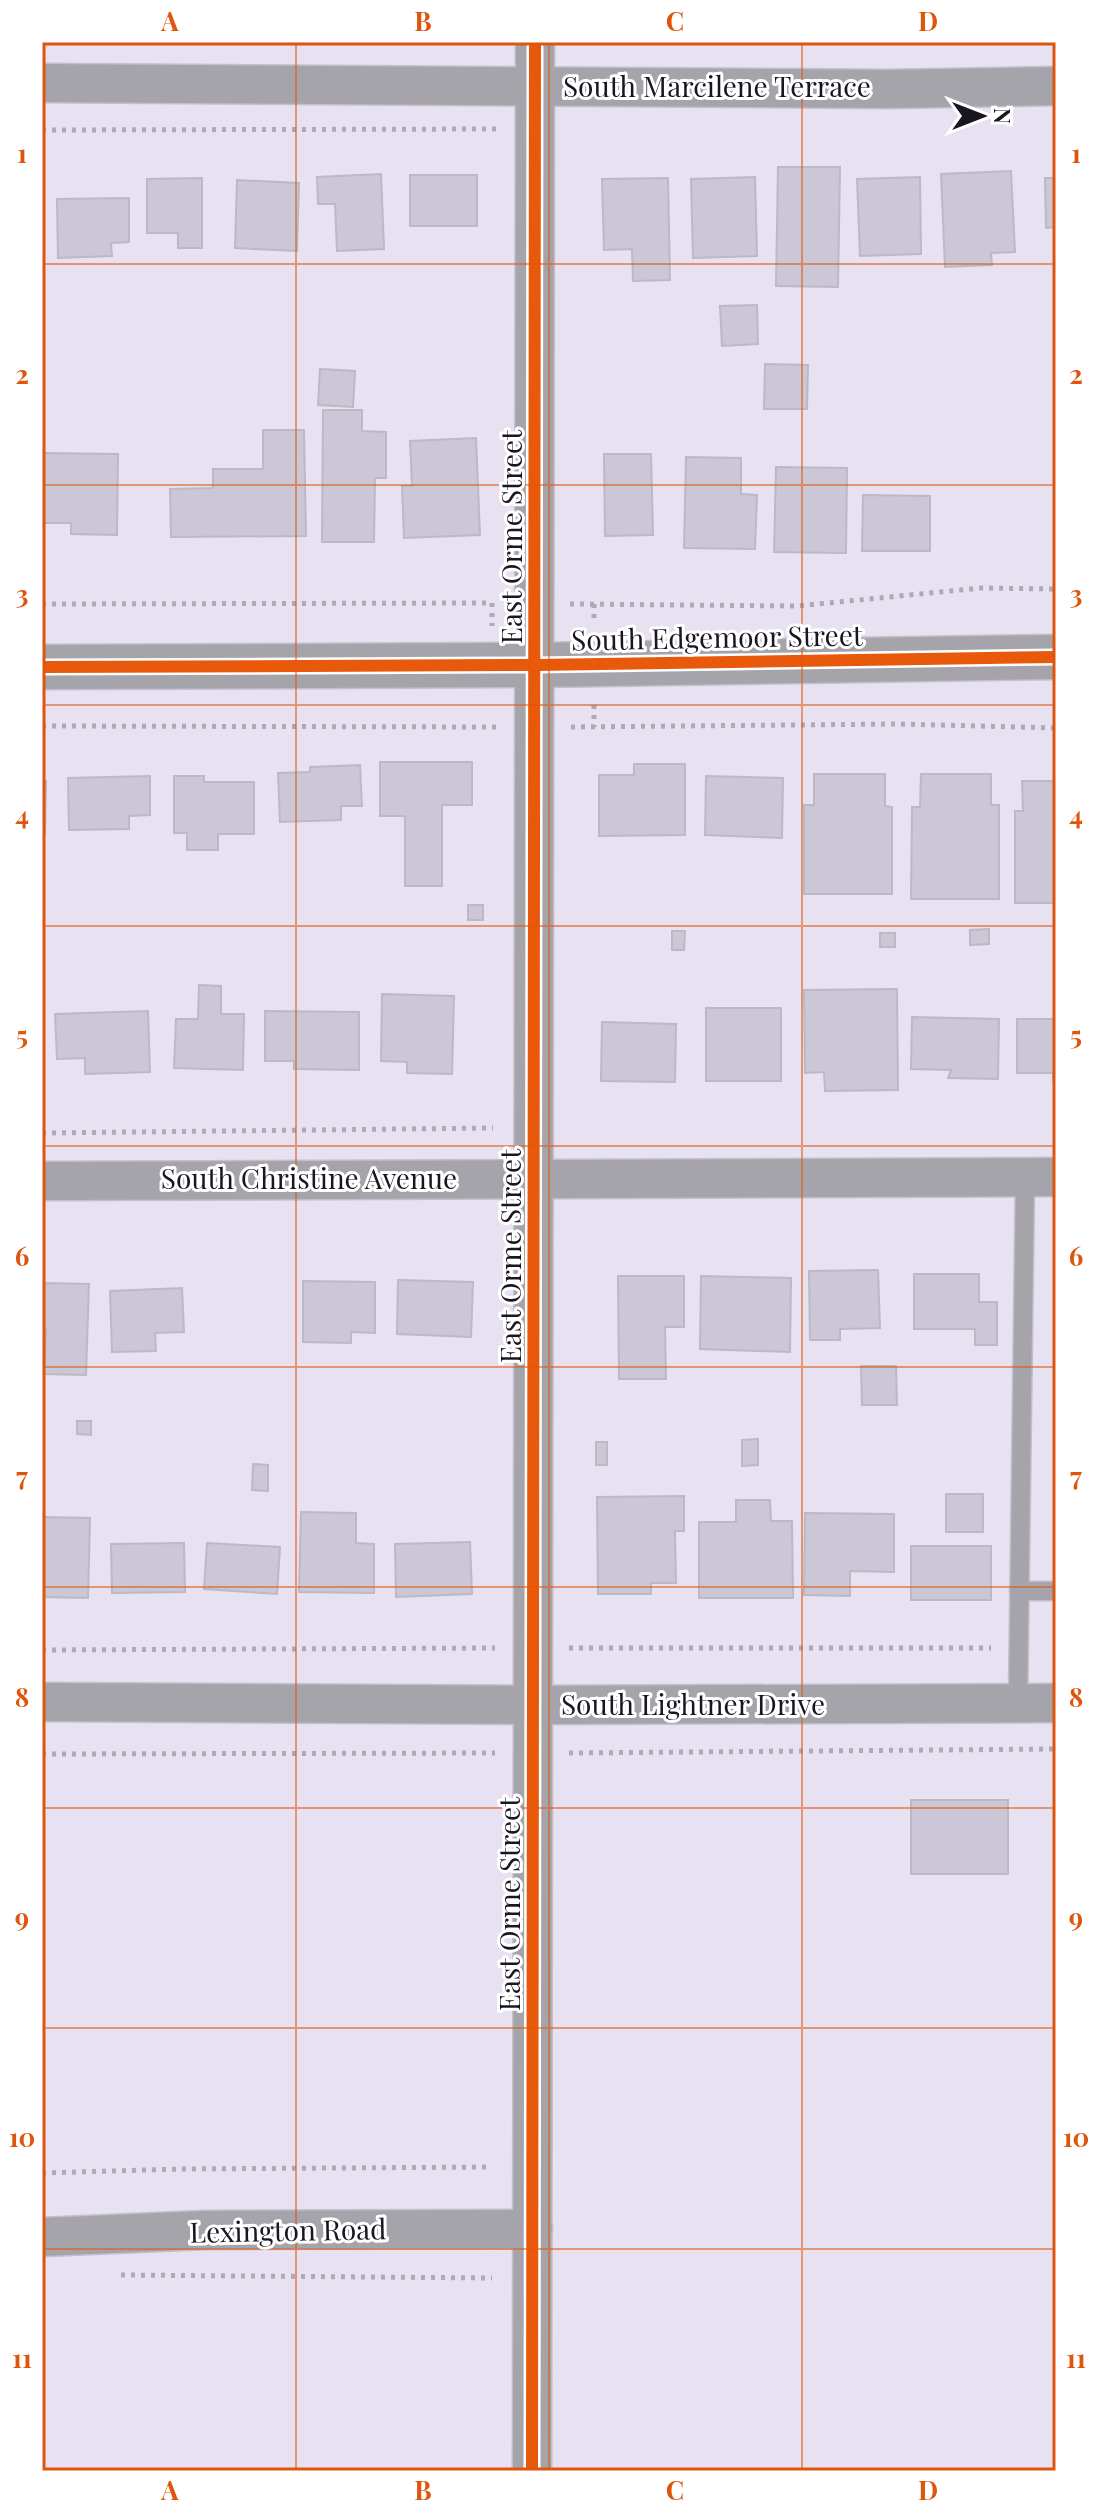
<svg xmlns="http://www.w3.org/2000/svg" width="1098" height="2513" viewBox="0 0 1098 2513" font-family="'Playfair Display',serif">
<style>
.building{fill:#ccc7d6;stroke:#bcb8c4;stroke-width:2}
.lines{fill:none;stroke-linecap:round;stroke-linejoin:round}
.service-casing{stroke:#c3beca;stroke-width:21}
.minor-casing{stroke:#c3beca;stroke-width:41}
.tertiary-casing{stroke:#c3beca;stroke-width:47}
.path{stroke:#acaab2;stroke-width:5;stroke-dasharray:4 6;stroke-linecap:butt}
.service{stroke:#a6a4ab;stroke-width:18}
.minor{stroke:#a6a4ab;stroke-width:38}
.tertiary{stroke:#a6a4ab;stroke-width:44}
.cycleway-casing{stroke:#fff;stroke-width:17}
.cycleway{stroke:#e8590c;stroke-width:12}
.grid{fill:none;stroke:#de560d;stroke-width:2;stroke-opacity:0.55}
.labels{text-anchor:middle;stroke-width:6;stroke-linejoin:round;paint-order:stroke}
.street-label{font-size:28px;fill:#1a1621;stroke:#fff}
.neatline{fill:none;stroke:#de560d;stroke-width:3}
.grid-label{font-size:26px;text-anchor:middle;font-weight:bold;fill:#de560d}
</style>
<rect width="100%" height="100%" fill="#e7e1f1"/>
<g class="building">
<path d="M778 167H840L838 287 776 286Z"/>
<path d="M1011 171 1015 252 991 253 992 265 945 267 941 174Z"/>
<path d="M381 174 384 249 337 251 335 204H318L317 177Z"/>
<rect x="410" y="175" width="67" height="51"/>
<path d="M755 177 757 256 693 258 691 179Z"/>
<path d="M920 177 921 254 860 256 857 179Z"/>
<path d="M202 178V248H178V233H147V179Z"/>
<path d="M668 178 670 280 633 281 632 249 604 250 602 179Z"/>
<path d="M1045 178H1056V227L1046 228Z"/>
<path d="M237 180 299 183 297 251 235 248Z"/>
<path d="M129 198V242L111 243 112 256 58 258 57 199Z"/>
<path d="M757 305 758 344 722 346 720 306Z"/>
<path d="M765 364 808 365 807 409H764Z"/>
<path d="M320 369 355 371 353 407 318 405Z"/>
<path d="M323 410H362V431L386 432V478H375L374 542H322Z"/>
<path d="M263 430H304L306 536 171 537 170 489 213 488V469H263Z"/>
<path d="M476 438 480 535 404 538 402 486H412L410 441Z"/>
<path d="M42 453 118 454 117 535 71 534V523H42Z"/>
<path d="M604 454H651L653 535 605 536Z"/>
<path d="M686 457 741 458V494L757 495 755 549 684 548Z"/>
<path d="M776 467 847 468 846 553 774 552Z"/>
<path d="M863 495 930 496V551H862Z"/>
<path d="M380 762H472V805H442V886H405V816H380Z"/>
<path d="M634 764H685V835L599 836V775H634Z"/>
<path d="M360 765 362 806H341V820L280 822 278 773 310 772V767Z"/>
<path d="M814 774H885V806L892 807V894H804V805H814Z"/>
<path d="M921 774H991V805H999V899H911L912 807H920Z"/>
<path d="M150 776V815L129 816V829L69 830 68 778Z"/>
<path d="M174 776H204V782H254V834H218V850H187V833H174Z"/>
<path d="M706 776 783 778 782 838 705 835Z"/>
<path d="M42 781H46L45 834H42Z"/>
<path d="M1022 781H1056V903H1015V811H1023Z"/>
<rect x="468" y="905" width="15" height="15"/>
<path d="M989 929V944L970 945V930Z"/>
<path d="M672 931H685L684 950H672Z"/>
<rect x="880" y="933" width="15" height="14"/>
<path d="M199 985 221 986V1014H244L243 1070 174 1068 176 1019H198Z"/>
<path d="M897 989 898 1090 825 1091 824 1072 805 1073 804 990Z"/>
<path d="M382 994 454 996 452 1074 407 1073V1062L381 1061Z"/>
<rect x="706" y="1008" width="75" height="73"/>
<path d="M148 1011 150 1072 85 1074V1058L57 1059 55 1014Z"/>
<path d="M265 1011 359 1012V1070L294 1069V1061H265Z"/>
<path d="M912 1017 999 1019 998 1079 948 1078 951 1070 911 1069Z"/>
<path d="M1017 1019H1056V1081H1053V1073H1017Z"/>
<path d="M602 1022 676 1024 675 1082 601 1081Z"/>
<path d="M878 1270 880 1328 840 1329V1340H810L809 1271Z"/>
<path d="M914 1274H979V1302H997V1345H975V1329H914Z"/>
<path d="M618 1276H684V1327H665L666 1379H619Z"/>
<path d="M701 1276 791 1278 790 1352 700 1349Z"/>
<path d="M398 1280 473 1282 471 1337 397 1334Z"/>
<path d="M303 1281 375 1282V1333L351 1332V1343L303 1342Z"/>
<path d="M42 1283 89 1284 86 1375 44 1374 46 1330H42Z"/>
<path d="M182 1288 184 1332 155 1333 156 1351 112 1352 110 1291Z"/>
<path d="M861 1366H896L897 1405H862Z"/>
<path d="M77 1421H91V1435L77 1434Z"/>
<path d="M758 1439V1465L742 1466V1440Z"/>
<rect x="596" y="1442" width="11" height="23"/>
<path d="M253 1464 268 1465V1491L252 1490Z"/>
<rect x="946" y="1494" width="37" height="38"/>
<path d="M684 1496V1531H675L676 1583H651V1594H598L597 1497Z"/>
<path d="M736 1500H770L771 1521H792L793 1598H699V1522H736Z"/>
<path d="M301 1512 356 1513V1543L374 1544V1593L299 1592Z"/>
<path d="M805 1513 894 1514V1572L850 1571V1596L804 1595Z"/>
<path d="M42 1517 90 1518 88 1598 42 1597Z"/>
<path d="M470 1542 472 1594 396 1597 395 1544Z"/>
<path d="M184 1543 185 1592 112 1593 111 1544Z"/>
<path d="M207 1543 280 1547 277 1594 204 1589Z"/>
<rect x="911" y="1546" width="80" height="54"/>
<rect x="911" y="1800" width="97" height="74"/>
</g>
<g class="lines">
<g class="service-casing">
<g id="service">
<path d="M1019 1591H1056"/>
<path d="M1018 1703 1025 1177"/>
</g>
</g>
<g class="minor-casing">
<g id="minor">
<path d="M42 83 888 89 1056 86"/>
<path d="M42 1181 1056 1177"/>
<path d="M42 1702 534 1705 1056 1703"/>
<path d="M42 2237 205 2230 533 2229"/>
<path d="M532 2471 535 42"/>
</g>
</g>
<g class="tertiary-casing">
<path id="tertiary" d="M42 667 536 665 1056 657"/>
</g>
<g class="path">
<path d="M42 130 499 129"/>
<path d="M492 603V626"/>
<path d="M42 604 492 603"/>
<path d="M570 604 797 606 981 588 1056 589"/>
<path d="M594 604V623"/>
<path d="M594 705V727"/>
<path d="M42 726 497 727"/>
<path d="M571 727 898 724 1056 728"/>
<path d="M42 1133 493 1128"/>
<path d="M569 1648H991"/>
<path d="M42 1650 495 1648"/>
<path d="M569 1753 1056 1749"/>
<path d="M42 1754 495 1753"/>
<path d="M42 2173 181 2169 492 2167"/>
<path d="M121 2275 492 2278"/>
</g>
<use href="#service" class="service"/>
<use href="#minor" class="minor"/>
<use href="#tertiary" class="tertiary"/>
<g class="cycleway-casing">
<g id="cycleway">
<path d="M42 667 536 665 1056 657"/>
<path d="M532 2471 535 42"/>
</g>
</g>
<use href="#cycleway" class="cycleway"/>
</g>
<path class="grid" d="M296 42V2471M549 42V2471M802 42V2471M42 264H1056M42 485H1056M42 705H1056M42 926H1056M42 1146H1056M42 1367H1056M42 1587H1056M42 1808H1056M42 2028H1056M42 2249H1056"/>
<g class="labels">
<g class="street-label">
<text x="717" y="97">South Marcilene Terrace</text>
<text transform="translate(512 537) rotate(-90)" y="10">East Orme Street</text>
<text transform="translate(717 638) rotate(-1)" y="10">South Edgemoor Street</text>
<text x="309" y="1189">South Christine Avenue</text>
<text transform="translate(511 1256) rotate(-90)" y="10">East Orme Street</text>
<text x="693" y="1715">South Lightner Drive</text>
<text transform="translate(510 1904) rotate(-90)" y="10">East Orme Street</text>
<text transform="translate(288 2231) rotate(-1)" y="10">Lexington Road</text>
</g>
</g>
<rect width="1098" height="2513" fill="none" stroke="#ffffff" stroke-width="88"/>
<g transform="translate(982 116) rotate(90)" stroke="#ffffff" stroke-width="6" paint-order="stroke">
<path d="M0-6L14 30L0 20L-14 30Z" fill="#1a1621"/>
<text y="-12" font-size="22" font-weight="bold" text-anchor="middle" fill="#1a1621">N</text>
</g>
<rect x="44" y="44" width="1010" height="2425" class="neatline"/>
<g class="grid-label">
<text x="170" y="31">A</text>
<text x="423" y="31">B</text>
<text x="675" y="31">C</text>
<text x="928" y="31">D</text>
<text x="22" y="163">1</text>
<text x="1076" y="163">1</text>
<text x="22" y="384">2</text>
<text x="1076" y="384">2</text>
<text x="22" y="604">3</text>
<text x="1076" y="604">3</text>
<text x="22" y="825">4</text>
<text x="1076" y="825">4</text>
<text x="22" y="1045">5</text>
<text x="1076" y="1045">5</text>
<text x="22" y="1266">6</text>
<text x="1076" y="1266">6</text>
<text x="22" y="1486">7</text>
<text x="1076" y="1486">7</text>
<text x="22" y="1707">8</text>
<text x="1076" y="1707">8</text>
<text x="22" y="1927">9</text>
<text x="1076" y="1927">9</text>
<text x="22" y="2147">10</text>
<text x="1076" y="2147">10</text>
<text x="22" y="2368">11</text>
<text x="1076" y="2368">11</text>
<text x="170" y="2500">A</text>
<text x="423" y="2500">B</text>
<text x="675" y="2500">C</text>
<text x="928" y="2500">D</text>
</g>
</svg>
